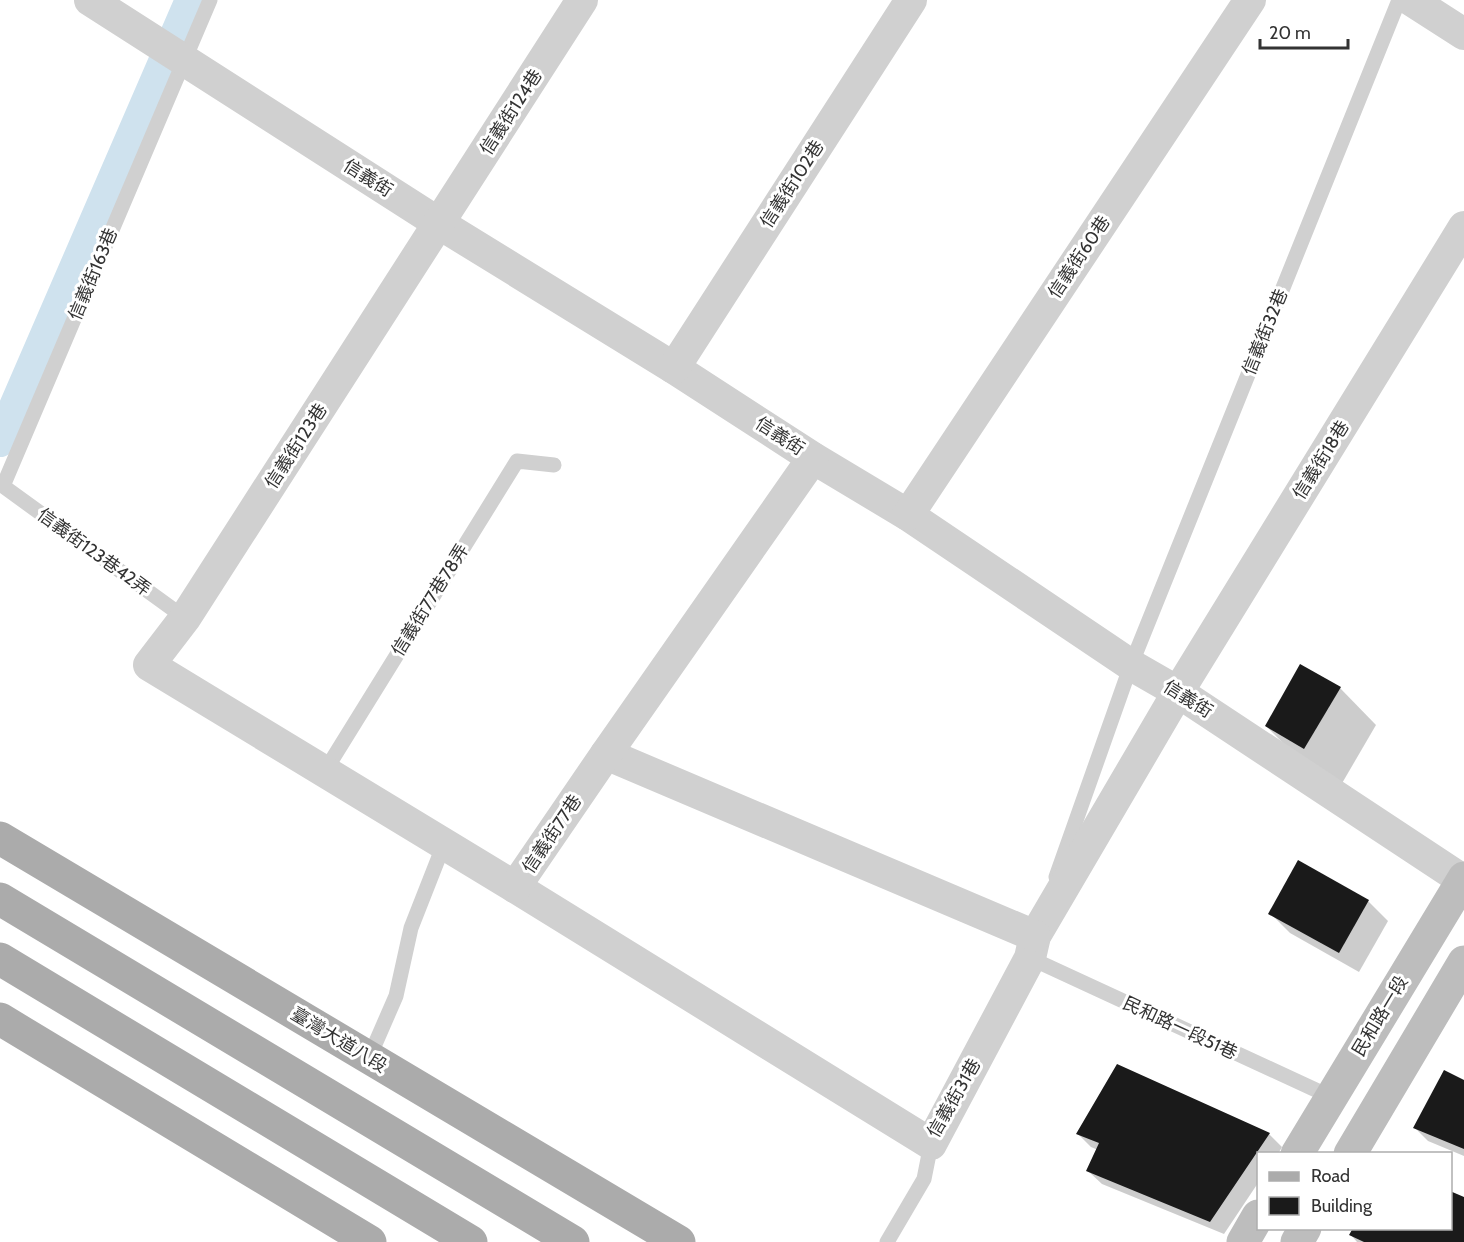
<svg xmlns="http://www.w3.org/2000/svg" width="1464" height="1242" viewBox="0 0 1464 1242" font-family="Cabin,'Noto Sans TC',sans-serif">
<style>
.shadow{fill:#0003}
.lines{fill:none;stroke-linecap:round;stroke-linejoin:round}
.canal{stroke:#cfe2ee;stroke-width:32}
.building{fill:#1a1a1a}
.lane{stroke:#d0d0d0;stroke-width:15}
.street{stroke:#d0d0d0;stroke-width:32}
.secondary{stroke:#bdbdbd;stroke-width:33}
.primary{stroke:#ababab;stroke-width:33}
.labels{text-anchor:middle;stroke-width:6;stroke-linejoin:round;paint-order:stroke}
.street-label{font-size:18px;fill:#333;stroke:#fff}
</style>
<rect width="100%" height="100%" fill="#fff"/>
<g class="shadow">
<path d="M1340 688 1376 725 1341 785 1303 763 1266 726Z"/>
<path d="M1368 901 1388 921 1359 972 1290 933 1270 913Z"/>
<path d="M1464 1081V1156L1428 1141 1415 1128Z"/>
<path d="M1078 1134H1269L1282 1147 1278 1154H1258V1183L1224 1234 1102 1184 1088 1171 1098 1150 1091 1147Z"/>
<path d="M1464 1199V1242H1357L1351 1235 1450 1228Z"/>
</g>
<g class="lines">
<path class="canal" d="M0 441 191 0"/>
</g>
<g class="building">
<path d="M1300 664 1341 687 1304 749 1265 726Z"/>
<path d="M1298 860 1369 900 1339 953 1268 914Z"/>
<path d="M1117 1064 1270 1133 1210 1222 1086 1171 1099 1143 1076 1134Z"/>
<path d="M1444 1070 1464 1080V1149L1413 1128Z"/>
<path d="M1450 1191 1464 1197V1242H1364L1349 1235 1353 1228H1450Z"/>
</g>
<g class="lines">
<g class="lane">
<path d="M185 618 3 486 210 0"/>
<path d="M325 771 517 461 554 465"/>
<path d="M1056 877 1131 665 1399 0"/>
<path d="M1030 958 1331 1097"/>
<path d="M369 1058 396 996 411 928 444 844"/>
<path d="M887 1242 924 1179 931 1144"/>
</g>
<g class="street">
<path d="M90 0 440 224 674 368 813 458 908 515 1131 665 1178 692 1464 881"/>
<path d="M582 0 185 618 149 665 515 887 931 1144 1030 958 1035 936 1178 692 1464 227"/>
<path d="M1411 0 1464 34"/>
<path d="M674 368 911 0"/>
<path d="M908 515 1250 0"/>
<path d="M606 754 1035 936"/>
<path d="M515 887 606 754 813 458"/>
</g>
<g class="secondary">
<path d="M1297 1154 1464 878"/>
<path d="M1350 1154 1464 962"/>
<path d="M1243 1242 1258 1216"/>
<path d="M1297 1242 1305 1228"/>
</g>
<g class="primary">
<path d="M0 838 679 1242"/>
<path d="M0 899 573 1242"/>
<path d="M0 959 471 1242"/>
<path d="M0 1019 370 1242"/>
</g>
</g>
<g class="labels">
<g class="street-label">
<text transform="translate(511 112) rotate(-57)" y="6">信義街124巷</text>
<text transform="translate(368 178) rotate(32)" y="6">信義街</text>
<text transform="translate(792 184) rotate(-57)" y="6">信義街102巷</text>
<text transform="translate(1079 257) rotate(-56)" y="6">信義街60巷</text>
<text transform="translate(93 274) rotate(-67)" y="6">信義街163巷</text>
<text transform="translate(1265 332) rotate(-68)" y="6">信義街32巷</text>
<text transform="translate(780 436) rotate(33)" y="6">信義街</text>
<text transform="translate(296 446) rotate(-57)" y="6">信義街123巷</text>
<text transform="translate(1321 460) rotate(-58)" y="6">信義街18巷</text>
<text transform="translate(94 552) rotate(36)" y="6">信義街123巷42弄</text>
<text transform="translate(430 600) rotate(-58)" y="6">信義街77巷78弄</text>
<text transform="translate(1188 699) rotate(32)" y="6">信義街</text>
<text transform="translate(552 834) rotate(-56)" y="6">信義街77巷</text>
<text transform="translate(1380 1016) rotate(-59)" y="6">民和路一段</text>
<text transform="translate(1180 1028) rotate(25)" y="6">民和路一段51巷</text>
<text transform="translate(339 1040) rotate(31)" y="6">臺灣大道八段</text>
<text transform="translate(954 1098) rotate(-60)" y="6">信義街31巷</text>
</g>
</g>
<rect x="1257" y="1152" width="195" height="78" fill="#ffffff" stroke="#adadad" stroke-width="1.5"/>
<rect x="1269" y="1172" width="30" height="9" fill="#ababab" stroke="#adadad" stroke-width="1.5"/>
<text x="1311" y="1182" font-size="18" fill="#333333">Road</text>
<rect x="1269" y="1197" width="30" height="18" fill="#1a1a1a" stroke="#adadad" stroke-width="1.5"/>
<text x="1311" y="1212" font-size="18" fill="#333333">Building</text>
<path d="M1260 39v9h88v-9" fill="none" stroke="#333333" stroke-width="3"/>
<text x="1269" y="39" font-size="18" fill="#333333" stroke="#ffffff" stroke-width="4.5" paint-order="stroke">20 m</text>
</svg>
